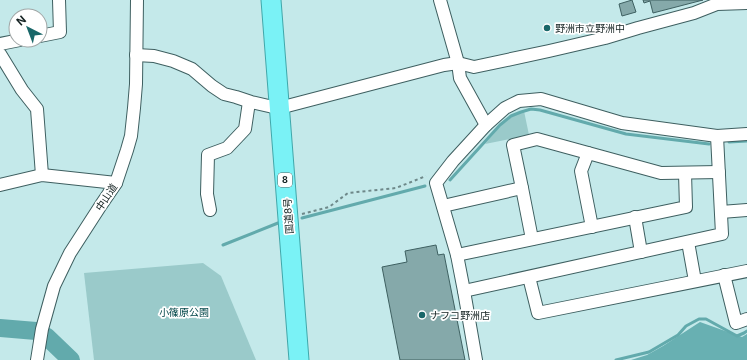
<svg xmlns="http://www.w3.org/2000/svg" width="747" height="360" viewBox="0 0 747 360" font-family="Inter,'Noto Sans JP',sans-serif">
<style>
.green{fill:#9acaca}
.forest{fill:#68b0b2}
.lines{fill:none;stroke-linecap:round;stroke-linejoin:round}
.stream{stroke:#62aaac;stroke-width:3}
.river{stroke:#62aaac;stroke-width:18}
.building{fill:#85a9aa;stroke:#3e6061}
.minor-casing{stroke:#3e5f60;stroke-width:14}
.trunk-casing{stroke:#40a7aa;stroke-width:21}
.path{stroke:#6e8889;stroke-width:2;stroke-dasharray:3 3;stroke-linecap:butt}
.minor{stroke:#fff;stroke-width:12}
.trunk{stroke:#7af2f6;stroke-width:19}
.poi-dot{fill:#196769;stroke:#fff;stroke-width:1.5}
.labels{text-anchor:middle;stroke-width:3.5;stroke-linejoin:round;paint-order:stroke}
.shield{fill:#fff;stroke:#5a6464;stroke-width:1}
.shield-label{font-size:9px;font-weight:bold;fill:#142222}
.poi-label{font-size:10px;fill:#142222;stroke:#fff;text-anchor:start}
.street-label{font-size:10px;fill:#142222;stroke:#fff}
.park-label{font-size:10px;fill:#004648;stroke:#fff}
</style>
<rect width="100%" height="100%" fill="#c4e9ea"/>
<g class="green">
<path d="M524 111 529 135 485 144C498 129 505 118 524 111Z"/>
<path d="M203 263 221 276 256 360H94L84 273Z"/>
</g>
<path class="forest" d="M700 322 742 337 747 334V360H631L647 355 663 346Z"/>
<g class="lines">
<g class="stream">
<path d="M729 142 747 141"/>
<path d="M450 180 500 125 511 116 521 112 531 109 540 110 626 134 709 144"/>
<path d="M302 218 425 186"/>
<path d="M223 245 278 223"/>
<path d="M616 360 649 352 678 335 686 326 699 319H706L737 336 744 333 747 331"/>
</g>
<path class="river" d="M0 328 36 331 47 337 71 360"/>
</g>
<g class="building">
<path d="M632 0 636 12 622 16 619 4Z"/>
<path d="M643 0H703L653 13 650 1 644 3Z"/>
<path d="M436 245 438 255 444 254 465 360H400L382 267 407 262 405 251Z"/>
</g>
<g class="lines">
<g class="minor-casing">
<g id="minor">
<path d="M440 0 458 63 460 78 486 125"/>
<path d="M40 36 60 32 59 0"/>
<path d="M0 44 20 40"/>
<path d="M0 54 22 90 37 109 42 175"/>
<path d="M136 55 154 56 173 61 192 69 212 86 224 94 236 97 251 102 273 107 287 106 444 65 458 63 474 67 549 51 605 38 638 28 694 13 717 4 747 3"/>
<path d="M588 153 581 171 592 227"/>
<path d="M0 185 42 175 116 183"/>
<path d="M522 188 532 239"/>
<path d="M443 206 522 188 513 145 537 139 661 173 719 172"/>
<path d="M210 210 207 194 208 155 227 148 245 129 249 102"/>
<path d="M721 212 747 210"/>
<path d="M635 217 641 252"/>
<path d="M688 242 695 281"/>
<path d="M457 255 686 207 685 173"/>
<path d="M724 275 736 323 747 319"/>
<path d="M529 277 538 313 747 271"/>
<path d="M464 291 722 234 717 136"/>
<path d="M37 360 42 329 54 286 70 253 101 205 116 183 127 150 131 136 134 108 136 84 137 0"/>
<path d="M476 360 464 291 457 255 436 183 453 161 486 125 505 108 519 101 541 99 622 123 717 136 747 134"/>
</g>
</g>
<g class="trunk-casing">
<path id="trunk" d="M271 0 299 360"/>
</g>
<path class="path" d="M302 214 329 207 348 193 396 188 426 176"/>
<use href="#minor" class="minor"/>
<use href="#trunk" class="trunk"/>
</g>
<g class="poi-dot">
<circle cx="547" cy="28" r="4"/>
<circle cx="422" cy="315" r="4"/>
</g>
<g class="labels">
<rect class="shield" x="278" y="173" width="14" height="14" rx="3"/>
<g class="shield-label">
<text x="285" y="183">8</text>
</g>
<g class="poi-label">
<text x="555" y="32">野洲市立野洲中</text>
<text x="430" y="319">ナフコ野洲店</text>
</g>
<g class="street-label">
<text transform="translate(106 197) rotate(-56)" y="4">中山道</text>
<text transform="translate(288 216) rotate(-94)" y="4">国道8号</text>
</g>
<g class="park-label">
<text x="184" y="316">小篠原公園</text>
</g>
</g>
<g transform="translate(28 28) rotate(318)"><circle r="19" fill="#ffffff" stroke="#a1a7a7"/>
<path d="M0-3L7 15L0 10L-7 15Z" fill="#196769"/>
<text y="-6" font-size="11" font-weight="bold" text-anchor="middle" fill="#142222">N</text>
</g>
</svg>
